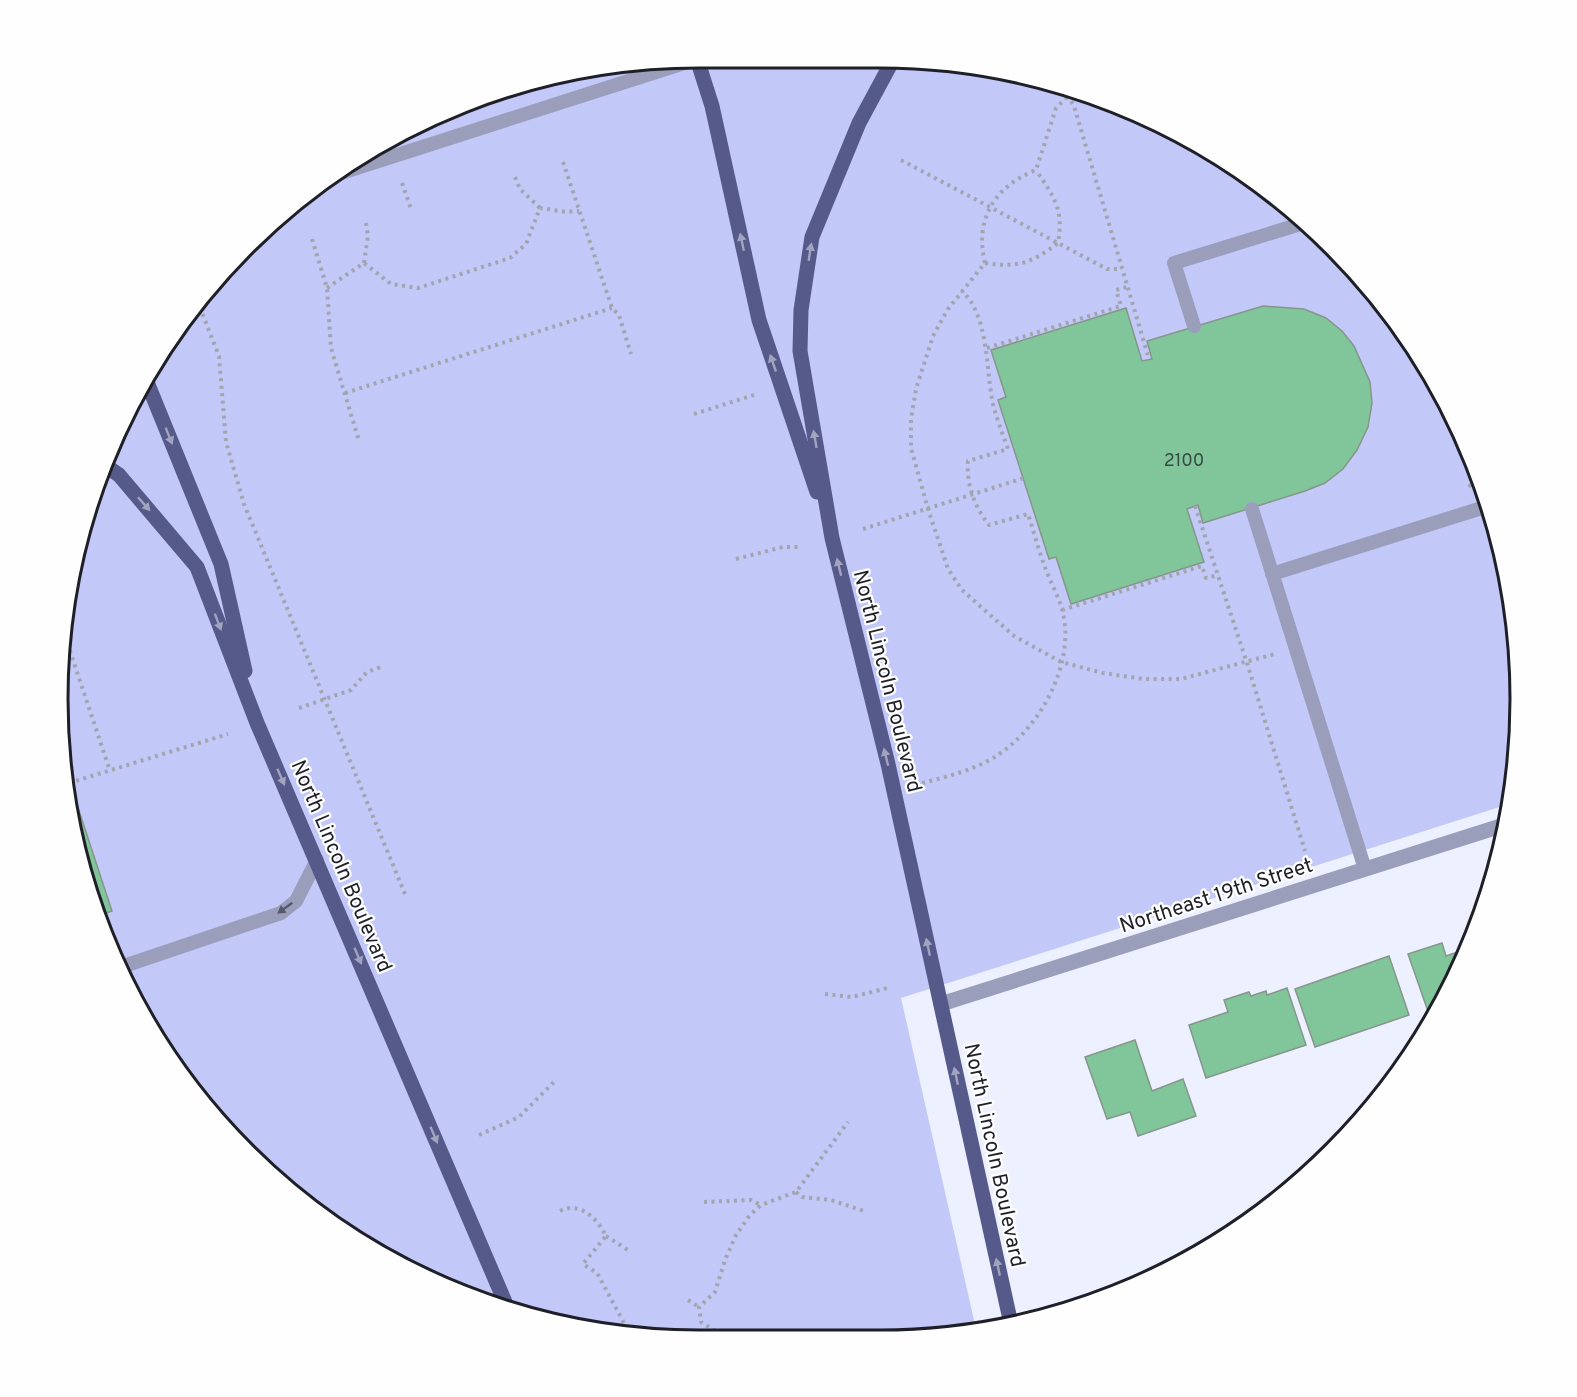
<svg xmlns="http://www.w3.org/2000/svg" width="1577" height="1397" viewBox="0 0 1577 1397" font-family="Overpass,sans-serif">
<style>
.green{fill:#c2c8f8}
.building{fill:#81c59a;stroke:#86968b;stroke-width:1.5}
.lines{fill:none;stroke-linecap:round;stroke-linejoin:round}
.path{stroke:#a2a5b0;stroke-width:4;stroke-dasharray:3 4.5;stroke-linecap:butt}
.service{stroke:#9b9ebb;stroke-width:14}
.minor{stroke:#9b9ebb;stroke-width:15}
.primary{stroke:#565a8b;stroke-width:15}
.oneway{fill:#a2a4bf}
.oneway2{fill:#57596a}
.labels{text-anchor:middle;stroke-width:4.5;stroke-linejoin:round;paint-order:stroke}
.number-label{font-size:18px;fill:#384944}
.street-label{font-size:21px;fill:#1f2027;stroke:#fefefe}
.rim{fill:none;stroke:#1f2027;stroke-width:3}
</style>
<rect width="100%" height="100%" fill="#edf0fe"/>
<path class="green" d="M698 57 920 58 1003 69 1124 106 1200 143 1302 216 1388 308 1454 415 1498 532 1519 656 1515 782 1509 804 901 998 976 1329 920 1339H656L533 1318 415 1274 308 1207 216 1121 123 983 79 865 58 740 69 574 106 453 189 308 276 216 414 123 533 79Z"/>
<g class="building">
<path d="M1263 306 1304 309 1326 318 1342 331 1354 346 1370 382 1372 403 1368 427 1357 450 1343 469 1325 483 1305 491 1203 523 1198 505 1187 509 1204 562 1071 604 1056 557 1049 559 998 400 1006 397 991 350 1126 308 1142 361 1152 359 1147 341Z"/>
<path d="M62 759 112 911 98 916 79 865Z"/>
<path d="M1442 943 1446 956 1466 949 1434 1018 1431 1020 1408 954Z"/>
<path d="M1389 956 1409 1015 1315 1047 1295 989Z"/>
<path d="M1287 988 1306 1045 1206 1078 1189 1025 1228 1012 1224 1000 1249 992 1251 996 1266 991 1267 995Z"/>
<path d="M1135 1040 1152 1091 1183 1079 1196 1116 1138 1136 1130 1112 1107 1119 1085 1057Z"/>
</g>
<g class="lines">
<g class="path">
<path d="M1064 88 1074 106 1149 359"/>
<path d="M1067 97 1056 108 1036 170C995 186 974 219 985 263L948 309 933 336 916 389 911 419V448L928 509 948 569 962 590 1014 636 1061 662 1103 673 1144 679H1181L1275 654"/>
<path d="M901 160 1107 269H1120"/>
<path d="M563 162 612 308 619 315 631 354"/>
<path d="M515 177 520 189 540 208"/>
<path d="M402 183 411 209"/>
<path d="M312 239 327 288 331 348 359 441"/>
<path d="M364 263 368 236 366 223"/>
<path d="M985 263C1018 268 1032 263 1058 243 1064 209 1054 197 1036 170"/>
<path d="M327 288 364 263 391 284 418 288 510 258 526 244 540 208 566 212 579 211"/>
<path d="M197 300 219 356 226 442 244 504 405 894"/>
<path d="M987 348 1121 306 1116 290 1127 287"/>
<path d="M345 393 612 308"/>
<path d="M694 414 757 394"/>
<path d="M1469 487 1477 475"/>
<path d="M1195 506 1247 663 1305 851"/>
<path d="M863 529 1024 478"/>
<path d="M736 559 783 547H798"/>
<path d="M1062 610 1202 566 1206 578 1219 575"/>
<path d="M65 636 110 771"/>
<path d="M299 708 351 690 367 672 384 666"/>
<path d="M69 783 228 734"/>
<path d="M915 785C941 778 969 772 993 758 1039 731 1077 663 1062 609 1058 596 1051 583 1046 570 1039 552 1034 532 1028 514L989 525C975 508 966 484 968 461L1008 449C1002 432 995 415 992 399 986 366 988 315 962 291"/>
<path d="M825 994 852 997 891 987"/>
<path d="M479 1135 519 1117 556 1080"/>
<path d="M796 1192 802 1197 831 1200 867 1212"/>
<path d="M704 1202 751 1200 761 1205"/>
<path d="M560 1211C580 1201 597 1218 606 1236L583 1264 597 1273 630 1334"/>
<path d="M606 1236 628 1250"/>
<path d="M688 1300 699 1307"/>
<path d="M728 1339 701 1322 699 1307 715 1292 725 1260 736 1235 750 1215 761 1205 796 1192 848 1122"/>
</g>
<g class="service">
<path d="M338 174 703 57"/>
<path d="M1194 326 1174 263 1307 222"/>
<path d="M1252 509 1365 869"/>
<path d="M1272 574 1488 506"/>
<path d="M118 968 281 913 296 901 317 860"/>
</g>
<path class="minor" d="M941 1004 1504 825"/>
<g class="primary">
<path d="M894 58 859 123 812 237 801 310 800 351 832 538 888 764 1011 1324"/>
<path d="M697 59 712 106 759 320 817 492"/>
<path d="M147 382 221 564 245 671"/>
<path d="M103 464 119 475 197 567 257 723 508 1309"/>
</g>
</g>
<defs><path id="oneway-solid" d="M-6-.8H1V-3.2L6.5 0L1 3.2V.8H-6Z" transform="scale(1.5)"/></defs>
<g class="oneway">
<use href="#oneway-solid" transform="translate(742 242) rotate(-102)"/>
<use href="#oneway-solid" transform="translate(810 252) rotate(-81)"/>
<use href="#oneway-solid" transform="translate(773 363) rotate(-109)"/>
<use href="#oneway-solid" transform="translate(169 436) rotate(68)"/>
<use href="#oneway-solid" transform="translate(815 439) rotate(-100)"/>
<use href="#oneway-solid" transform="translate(144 504) rotate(48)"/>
<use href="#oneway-solid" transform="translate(839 567) rotate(-104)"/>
<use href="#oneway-solid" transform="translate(218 622) rotate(69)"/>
<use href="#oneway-solid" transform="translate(886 757) rotate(-104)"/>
<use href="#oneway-solid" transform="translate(281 777) rotate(66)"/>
<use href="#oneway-solid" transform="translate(928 947) rotate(-102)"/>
<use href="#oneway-solid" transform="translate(358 956) rotate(67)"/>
<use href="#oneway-solid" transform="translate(956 1076) rotate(-102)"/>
<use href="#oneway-solid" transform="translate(434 1135) rotate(67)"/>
<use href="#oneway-solid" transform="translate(998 1267) rotate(-102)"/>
</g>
<use class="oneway2" href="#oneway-solid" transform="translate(285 908) rotate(144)"/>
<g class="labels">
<g class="number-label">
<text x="1184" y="466">2100</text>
</g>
<g class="street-label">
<text transform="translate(888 681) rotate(76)" y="7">North Lincoln Boulevard</text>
<text transform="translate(342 866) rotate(67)" y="7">North Lincoln Boulevard</text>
<text transform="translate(1216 895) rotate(-18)" y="7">Northeast 19th Street</text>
<text transform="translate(995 1155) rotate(78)" y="7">North Lincoln Boulevard</text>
</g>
</g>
<path d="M0 0H1577V1397H0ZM699 68H879A631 631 0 0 1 1510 699V699A631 631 0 0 1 879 1330H699A631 631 0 0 1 68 699V699A631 631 0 0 1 699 68Z" fill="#fefefe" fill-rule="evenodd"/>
<path class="rim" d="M699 68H879A631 631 0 0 1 1510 699V699A631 631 0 0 1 879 1330H699A631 631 0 0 1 68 699V699A631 631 0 0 1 699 68Z"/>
</svg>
